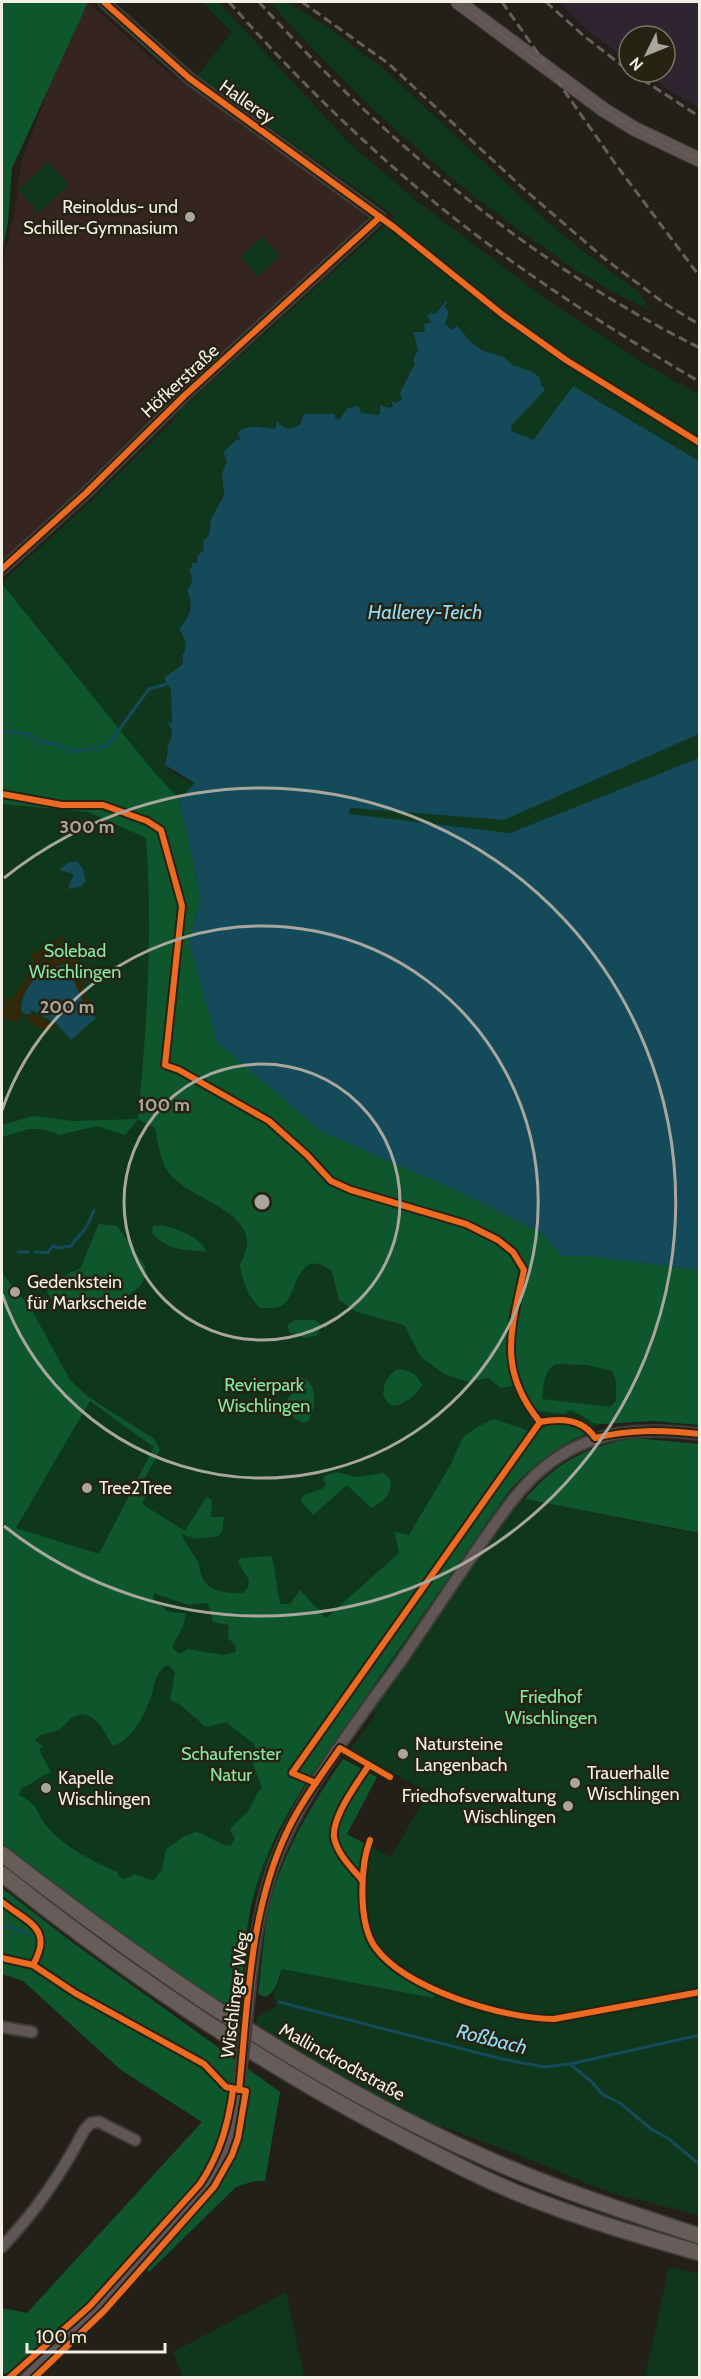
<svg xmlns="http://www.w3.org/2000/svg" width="701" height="2379" viewBox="0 0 701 2379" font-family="Cabin,sans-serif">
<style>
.commercial{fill:#2e2530}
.education{fill:#35241f}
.green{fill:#0f371c}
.forest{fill:#0e572d;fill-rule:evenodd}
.sand{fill:#30290a}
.water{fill:#154a5a}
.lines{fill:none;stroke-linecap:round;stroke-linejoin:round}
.stream{stroke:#154a5a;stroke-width:3}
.minor-casing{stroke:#3e3c36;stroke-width:14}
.major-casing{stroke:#3e3c36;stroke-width:16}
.highway-casing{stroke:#3e3c36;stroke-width:18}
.minor{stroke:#605656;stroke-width:10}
.major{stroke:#615654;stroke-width:14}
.highway{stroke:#665c5a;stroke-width:15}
.tram{stroke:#645f5b;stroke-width:1.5}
.rail{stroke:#645f5b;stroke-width:3;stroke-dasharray:9 4.5;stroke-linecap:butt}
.minor-bridge-casing{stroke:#3e3c36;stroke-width:14;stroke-linecap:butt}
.minor-bridge{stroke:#605656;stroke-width:10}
.cycleway-casing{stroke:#272313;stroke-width:10}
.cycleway{stroke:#ed6a23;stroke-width:6}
.ring{fill:none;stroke:#a9a79d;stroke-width:3}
.poi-dot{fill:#a9a79d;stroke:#272313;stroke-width:2}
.labels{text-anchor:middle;stroke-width:5;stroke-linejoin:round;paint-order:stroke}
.street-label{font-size:18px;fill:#f2f0e5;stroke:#272313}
.poi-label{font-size:18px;fill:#f2f0e5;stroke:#272313;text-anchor:start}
.park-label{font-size:18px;fill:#84eaa2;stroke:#272313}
.water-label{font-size:20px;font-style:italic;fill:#93dcf9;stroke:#272313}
.centre{fill:#a9a79d;stroke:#272313;stroke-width:3}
.ring-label{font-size:18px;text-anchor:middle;font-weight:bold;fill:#a9a79d;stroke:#272313;stroke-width:5;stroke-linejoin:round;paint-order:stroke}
</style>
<rect width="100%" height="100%" fill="#222018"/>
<path class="commercial" d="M559 2H699V108L672 92 645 72H665V36H629V61L592 34Z"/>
<path class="education" d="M88 2 159 65 364 212 366 219 364 225 139 429 78 490 2 560V264L14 216 21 163 52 80Z"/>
<g class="green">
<path d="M202 2H218L351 145 418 202 544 298 645 364 699 395V461L573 386 533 440 512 431 511 427 541 385 536 375 515 367 503 358 477 347 456 328 451 330 445 323 449 312 442 304 431 322 425 323V332H413L418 350 413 360 415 363 403 390 402 399 396 403 391 400 392 407 389 408 383 405 379 406 380 413 378 415 361 413 360 407H349L342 418 337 420 305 414 296 427 285 429 277 421 274 429 262 426 238 433 241 439 236 440 223 452 227 462 222 473 224 493 211 519 209 535 204 550 189 570 193 576 187 592 191 598 187 619 179 629C184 637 189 647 182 655L183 664 171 690 172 724H169L172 740 167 747 168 751C167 755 165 758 165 762 165 772 187 779 195 783L201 898 189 942 322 1132 543 1234 562 1256H587L699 1270V1425L654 1421 600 1424 585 1434 562 1445 533 1465 508 1491 522 1502 525 1499 699 1534V2215L627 2197 585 2183 537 2162 442 2126 441 2128 351 2082 255 2025 258 2016 276 2006 273 1992 278 1985 282 1969 432 1998 438 1989C423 1979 404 1972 390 1961 359 1935 362 1882 371 1847L391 1857 428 1792 348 1749 355 1743 375 1715 374 1700 316 1783 305 1784 276 1836 251 1906 240 2003 236 2012C153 1963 78 1901 2 1843V582L92 500 174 420 178 412 395 216 197 76 232 32Z"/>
<path d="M270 2H287L327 27 386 71 541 216 576 246 640 293 649 309C603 290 562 261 521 231 429 165 345 87 270 2Z"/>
<path d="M48 162 69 185 38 213 18 190Z"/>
<path d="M262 237 280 256 258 277 240 257Z"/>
<path d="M699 734V758L510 833 349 815 350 808 504 820Z"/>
<path d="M669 2267 699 2274V2377H645Z"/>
<path d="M286 2292 304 2377H183L173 2352Z"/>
</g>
<g class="forest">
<path d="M2 2H88L12 168 8 222 2 254Z"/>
<path d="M2 584 153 771 179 799 201 898 189 942 462 1193 543 1234 562 1256H587L699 1270V1425L654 1421 600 1424 593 1423 581 1415 570 1410 565 1414 538 1411 534 1407 523 1387 519 1385 501 1388 488 1378 468 1382 444 1374 421 1357 404 1325 357 1312 339 1300 332 1271C297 1245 298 1293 284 1304 278 1309 267 1308 260 1308 248 1296 242 1281 240 1264 271 1212 190 1202 169 1173 160 1161 158 1142 155 1128L138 1119 125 1135 97 1126 59 1135 43 1129H29L2 1137V1125L33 1116 73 1121 138 1119C147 1025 153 932 146 838L88 812 2 804ZM556 1364 587 1365 612 1371 616 1381V1401L610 1407 542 1399C544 1387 543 1370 556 1364Z"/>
<path d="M99 1224 117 1226 145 1266C149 1308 79 1307 53 1302L45 1288 46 1283C67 1281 64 1273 80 1269Z"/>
<path d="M160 1225C175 1228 201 1236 206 1252 182 1249 169 1251 152 1233L153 1226Z"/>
<path d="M2 1273 30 1307 70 1380 87 1396 154 1439 160 1450 144 1479 152 1485 142 1504 185 1531 207 1496 212 1501 211 1517H224L222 1531 218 1536 196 1539 182 1534C185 1546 194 1552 198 1563 201 1569 200 1576 204 1581 211 1592 231 1594 243 1593L248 1587 249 1580 238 1562 240 1558 272 1556 280 1604H290L300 1590 326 1618 399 1553 395 1532 409 1535 451 1464 463 1437 477 1427 494 1419 535 1433C548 1421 574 1418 585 1434 554 1448 531 1467 508 1492L305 1784C282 1821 260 1862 251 1906 244 1937 243 1971 240 2003L236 2012C154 1963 76 1903 2 1843ZM90 1401 154 1447 99 1554 16 1528ZM154 1593 188 1605 208 1603 213 1622 229 1625 228 1638 235 1645 236 1652 223 1655 188 1649 180 1654 172 1648C176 1636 187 1626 185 1613L168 1612 153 1598ZM166 1665 171 1667 175 1673 170 1700 179 1704 206 1727 226 1722 254 1744 256 1750 253 1765 262 1787C256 1794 254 1800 250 1808 246 1816 236 1821 230 1829L235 1839 231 1846C220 1846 208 1835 196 1832L183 1837 166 1849 162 1869 154 1880H150L135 1874 125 1879 119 1877 117 1872C93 1861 67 1849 49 1829 35 1813 41 1806 19 1795L21 1788C32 1785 40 1776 51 1772L39 1750 43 1746 35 1740C42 1732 47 1734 56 1731 64 1728 68 1719 75 1716 93 1707 106 1734 113 1746 133 1739 145 1714 152 1694 156 1681 154 1676 166 1665Z"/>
<path d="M295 1320H315L322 1326 317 1335 305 1338 289 1332 288 1324Z"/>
<path d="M397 1369C409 1370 417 1374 422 1385 415 1396 406 1403 394 1406L388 1403 383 1394C384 1383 387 1376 397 1369Z"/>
<path d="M301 1377C320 1382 316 1412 306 1423 292 1419 286 1413 288 1398L298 1389 297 1380Z"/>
<path d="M635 1438 699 1444V1533L525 1499C556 1462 587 1446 635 1438Z"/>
<path d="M336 1472 357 1477 384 1473 391 1481C390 1497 384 1501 371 1508L347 1485 313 1515 301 1501 302 1496 324 1488 326 1484 323 1480 325 1476Z"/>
<path d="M343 1759 377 1777 347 1834 371 1847C362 1882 359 1935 390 1961 403 1972 422 1980 438 1988L433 1998 282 1969C277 1981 278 1989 266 1997L258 1994C262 1966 263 1935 269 1907 283 1851 311 1806 343 1759Z"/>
<path d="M2 1888 72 1942 280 2092 265 2181H254L236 2187 149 2272 130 2255C93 2297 54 2345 6 2375L2 2371V2308L27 2313 202 2122 121 2070 23 1981 2 1974Z"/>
</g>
<g class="sand">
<path d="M62 936 64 939 61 940V947C82 958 82 965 84 987 84 988 84 993 85 995 88 1000 94 1005 98 1009L93 1013 83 1002 72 978 75 973 60 965 41 974 30 955Z"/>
<path d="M31 969 38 976C25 988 25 1002 21 1018L18 1021H10L2 1017V1006L6 1004V999L13 997Z"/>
<path d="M32 1012 55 1025 56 1028C44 1033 36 1028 27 1020L26 1015Z"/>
</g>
<g class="water">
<path d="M446 301 448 302 444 306 449 312 445 323 451 330 457 326C464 333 468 340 476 346 484 353 497 353 506 359 509 361 510 364 513 365 522 370 541 370 541 385L545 390 511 426 512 431 533 440 573 386 699 461V734L504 820 350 808 349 814 510 833 699 758V1270L587 1256H562L543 1234 462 1193 322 1132 217 1042 189 942 201 898 179 799 195 783 165 765 168 751 167 747C173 738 174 728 165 720L172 724 171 690 164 678 183 664 182 655C189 647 184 637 179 629 190 617 194 604 187 590 192 582 194 579 189 570L192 567V563H196L198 555 204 550 203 541 209 535 211 519 224 495 222 473 227 462 223 452 236 440 241 439 237 433C246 424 263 427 274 429L276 427 277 420C284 430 290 431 300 424L303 415 305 414H335V418L339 420 348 408 359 406 361 413 378 415 380 413V405L390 408 393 406 391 400 396 403 402 399 400 393 415 363 413 360 418 350 413 332H425L424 324 431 322 427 316 431 313 435 314Z"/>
<path d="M69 862H78L83 869 86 881 80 887 68 889 74 874 59 870Z"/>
<path d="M67 964 75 967 73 977 71 975 83 1002 96 1018 71 1040 57 1024 28 1008 32 1012 30 1014H24L21 1010C22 984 43 968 67 964Z"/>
</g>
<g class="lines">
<g class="stream">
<path d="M2 731 27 734 39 742 59 745 72 752 107 746 149 689 167 684"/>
<path d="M18 1252H28"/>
<path d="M35 1252 47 1253 53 1246 59 1248 71 1246C74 1240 77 1239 81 1234 87 1228 91 1218 94 1210"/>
<path d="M2 1925 29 1934"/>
<path d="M279 2002 502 2059 544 2067 570 2064 700 2035"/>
<path d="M570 2064 592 2082 603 2095 620 2103 651 2129 669 2139 700 2165"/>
</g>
<g class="minor-casing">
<g id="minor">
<path d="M2 569 86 493 184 396 380 217 189 78 104 2"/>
<path d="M252 1969C256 1932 262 1896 275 1862 302 1790 358 1721 403 1658 440 1604 475 1549 515 1497 523 1488 531 1478 541 1470 589 1429 640 1427 700 1434"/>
<path d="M2 2027 32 2032"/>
<path d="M2 2247C37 2210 61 2174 85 2129L91 2123 99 2122 135 2140"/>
<path d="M26 2378 90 2316 198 2198 215 2174 227 2150 234 2125 240 2077"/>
</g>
</g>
<g class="major-casing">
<path id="major" d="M458 2 604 110 635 129 700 160"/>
</g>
<g class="highway-casing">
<g id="highway">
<path d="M2 1854C153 1971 310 2081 486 2158 555 2189 627 2212 700 2236"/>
<path d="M2 1874C128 1974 260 2064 404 2138 447 2160 490 2183 535 2200 589 2221 644 2237 700 2253"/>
</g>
</g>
<use href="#minor" class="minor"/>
<use href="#major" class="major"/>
<use href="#highway" class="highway"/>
<path class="tram" d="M458 2 604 110 635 129 700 160"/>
<g class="rail">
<path d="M229 2C295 77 366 147 444 210 524 274 611 330 700 382"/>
<path d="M259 2C384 141 531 264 700 348"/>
<path d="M302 2 389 64 525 190 605 259 664 303 700 325"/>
<path d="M502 2 617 166 700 277"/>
<path d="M546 2 584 36 629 71"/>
<path d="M631 72 700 117"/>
</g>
<g class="minor-bridge-casing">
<path id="minor-bridge" d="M240 2077 252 1969"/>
</g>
<use href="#minor-bridge" class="minor-bridge"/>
<g class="cycleway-casing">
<g id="cycleway">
<path d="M104 2 189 78 395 228 503 315 566 360 700 443"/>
<path d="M2 569 86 493 184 396 380 217"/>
<path d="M2 794 62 805H103L147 821 161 830 182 906 165 1065 179 1070 269 1121 307 1155 331 1181 351 1190 466 1224 498 1240 513 1252 524 1270C511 1330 497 1370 540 1422"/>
<path d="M316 1783 292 1773 540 1422C560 1418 583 1419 595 1438 631 1429 664 1430 700 1434"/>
<path d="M370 1840C360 1867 358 1923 375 1947 405 1989 504 2019 554 2019L700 1992"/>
<path d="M362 1880C351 1867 337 1854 334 1837 332 1816 358 1782 369 1765"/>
<path d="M2 1902C28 1923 54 1928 33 1965"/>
<path d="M2 1958 33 1965 75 1993 204 2064 226 2087 246 2091 238 2138 232 2155 214 2187 104 2311 34 2378"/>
<path d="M239 2090C248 2005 249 1913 286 1834 300 1803 321 1776 340 1748L390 1777"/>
<path d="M9 2378 90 2306 200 2184C220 2154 228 2125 233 2090"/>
</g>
</g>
<use href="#cycleway" class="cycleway"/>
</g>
<g class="ring">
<circle cx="262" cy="1202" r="138"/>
<path d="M2 1110A276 276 0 1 1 2 1294"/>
<path d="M4 878A414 414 0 1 1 4 1526"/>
</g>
<g class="poi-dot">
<circle cx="190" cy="217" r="6"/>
<circle cx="15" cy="1292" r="6"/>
<circle cx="87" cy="1488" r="6"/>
<circle cx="403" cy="1754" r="6"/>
<circle cx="575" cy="1783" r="6"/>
<circle cx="46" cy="1788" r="6"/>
<circle cx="568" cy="1806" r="6"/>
</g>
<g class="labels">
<g class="street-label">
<text transform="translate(247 102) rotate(35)" y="6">Hallerey</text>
<text transform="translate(180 381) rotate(-43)" y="6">Höfkerstraße</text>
<text transform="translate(235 1995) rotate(-83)" y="6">Wischlinger Weg</text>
<text transform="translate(342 2062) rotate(29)" y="6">Mallinckrodtstraße</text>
</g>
<g class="poi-label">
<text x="178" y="213" text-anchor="end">Reinoldus- und<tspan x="178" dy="21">Schiller-Gymnasium</tspan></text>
<text x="27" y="1288">Gedenkstein<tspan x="27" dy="21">für Markscheide</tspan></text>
<text x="99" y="1494">Tree2Tree</text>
<text x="415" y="1750">Natursteine<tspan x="415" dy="21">Langenbach</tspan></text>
<text x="587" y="1779">Trauerhalle<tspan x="587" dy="21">Wischlingen</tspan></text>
<text x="58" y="1784">Kapelle<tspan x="58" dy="21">Wischlingen</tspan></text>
<text x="556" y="1802" text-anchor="end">Friedhofsverwaltung<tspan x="556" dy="21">Wischlingen</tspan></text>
</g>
<g class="park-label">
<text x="75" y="957">Solebad<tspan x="75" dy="21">Wischlingen</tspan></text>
<text x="264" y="1391">Revierpark<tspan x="264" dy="21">Wischlingen</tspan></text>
<text x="551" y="1703">Friedhof<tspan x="551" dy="21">Wischlingen</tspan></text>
<text x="231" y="1760">Schaufenster<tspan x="231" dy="21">Natur</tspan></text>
</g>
<g class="water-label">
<text x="425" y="619">Hallerey-Teich</text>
<text transform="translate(492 2039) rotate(14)" y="7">Roßbach</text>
</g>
</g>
<circle cx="262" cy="1202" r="9" class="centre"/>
<g class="ring-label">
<text x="87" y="833">300 m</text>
<text x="67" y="1013">200 m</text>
<text x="164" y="1111">100 m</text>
</g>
<rect width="701" height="2379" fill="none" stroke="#f2f0e5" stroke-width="6"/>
<g transform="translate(647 54) rotate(227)"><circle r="28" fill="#272313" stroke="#787567" stroke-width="1.5"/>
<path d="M0-4.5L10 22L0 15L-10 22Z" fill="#a9a79d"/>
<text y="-9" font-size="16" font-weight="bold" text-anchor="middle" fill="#f2f0e5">N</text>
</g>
<path d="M27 2343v9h138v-9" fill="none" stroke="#f2f0e5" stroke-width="3"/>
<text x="36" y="2343" font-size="18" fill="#f2f0e5" stroke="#272313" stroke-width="4.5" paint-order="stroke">100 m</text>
</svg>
